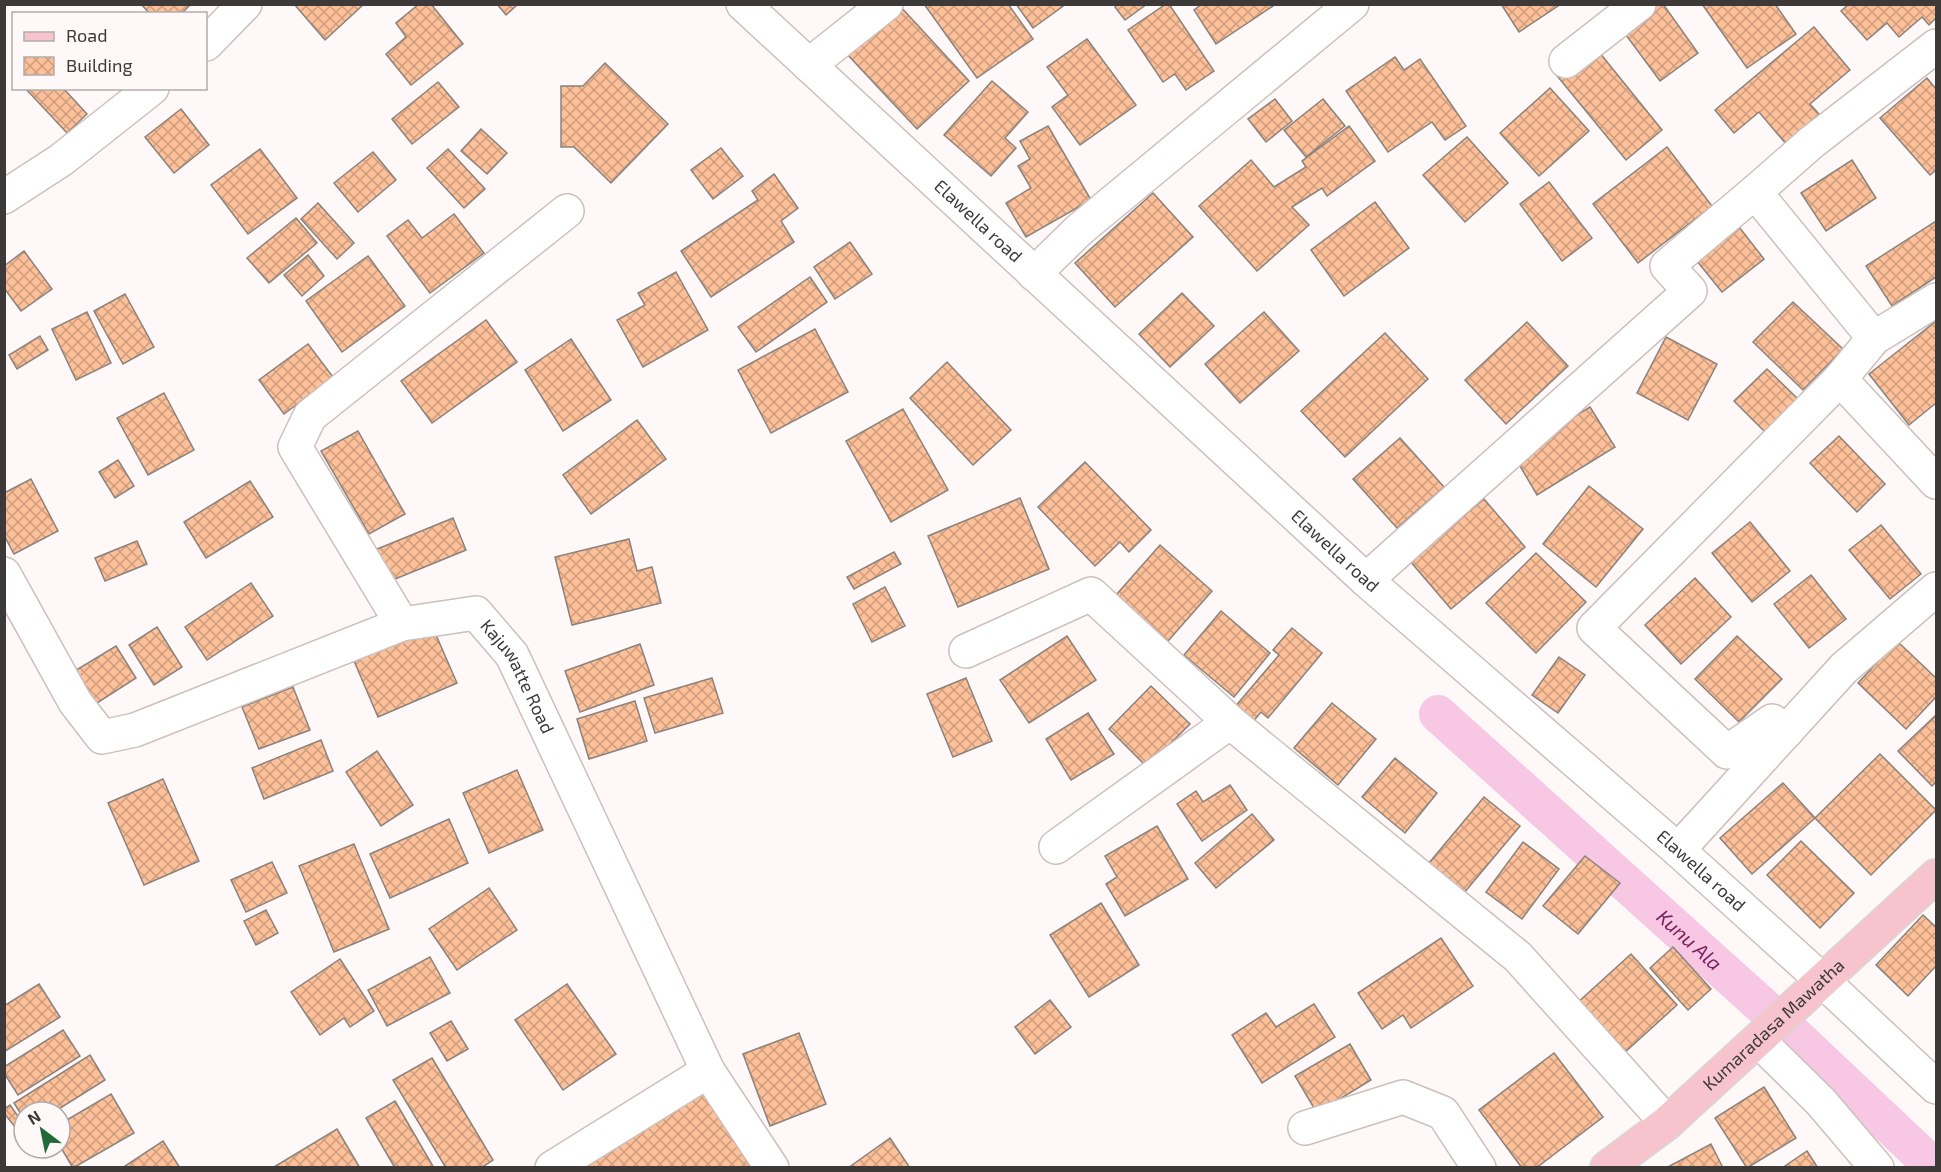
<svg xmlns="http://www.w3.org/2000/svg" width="1941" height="1172" viewBox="0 0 1941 1172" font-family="'Exo 2',sans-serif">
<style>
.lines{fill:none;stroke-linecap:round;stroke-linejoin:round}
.canal{stroke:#f8c7e3;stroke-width:38}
.building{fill:url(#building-cross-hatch);stroke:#8a827c;stroke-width:1.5}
.minor-casing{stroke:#ccc0be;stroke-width:36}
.major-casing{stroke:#d8d7d7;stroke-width:36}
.minor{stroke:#fff;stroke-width:33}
.major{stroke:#f7c4cd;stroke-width:33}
.labels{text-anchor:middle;stroke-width:4.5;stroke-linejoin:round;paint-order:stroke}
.street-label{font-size:18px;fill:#3d3938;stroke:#fef9f8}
.water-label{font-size:20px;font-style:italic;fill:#791f5c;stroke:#fef9f8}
</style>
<defs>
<pattern id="building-cross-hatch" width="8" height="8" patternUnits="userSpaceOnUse" patternTransform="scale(1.5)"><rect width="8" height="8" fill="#fdc098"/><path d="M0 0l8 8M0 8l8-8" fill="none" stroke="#ce9d7d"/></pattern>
</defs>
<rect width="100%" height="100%" fill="#fef9f8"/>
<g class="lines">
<path class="canal" id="s1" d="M1438 714 1779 1021 1935 1168"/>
</g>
<g class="building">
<path d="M141 4H191L181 14H150Z"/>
<path d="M294 4H364L325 40Z"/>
<path d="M419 4H431L463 44 411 85 386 54 406 37 396 23Z"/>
<path d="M497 4H518L506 15Z"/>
<path d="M924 4H1008L1033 39 977 78Z"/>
<path d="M1016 4H1066L1033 28Z"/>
<path d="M1118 4H1147L1125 20 1115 7Z"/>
<path d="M1166 4H1169L1214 71 1186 90 1175 74 1163 82 1128 30Z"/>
<path d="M1202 4H1276L1216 44 1194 10Z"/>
<path d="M1501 4H1561L1519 32Z"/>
<path d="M1651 4H1663L1698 53 1660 81 1620 27Z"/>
<path d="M1702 4H1775L1796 34 1747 68Z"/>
<path d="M1849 4H1936V18L1929 25 1922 17 1899 37 1887 23 1867 40 1841 11Z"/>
<path d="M899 5 969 81 917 129 846 53Z"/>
<path d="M1814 27 1850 70 1810 104 1826 122 1792 151 1759 112 1734 133 1715 110Z"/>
<path d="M1087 39 1136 105 1080 145 1052 107 1068 95 1047 67Z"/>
<path d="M1591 42 1662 130 1626 160 1554 72Z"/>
<path d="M1395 57 1404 70 1420 59 1466 126 1445 140 1432 122 1388 152 1346 91Z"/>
<path d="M605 63 668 124 611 183 574 147H561V86H583Z"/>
<path d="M1927 78 1936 89V170L1930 175 1880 118Z"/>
<path d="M992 81 1028 112 1005 138 1016 148 991 176 944 135Z"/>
<path d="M438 82 459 107 412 144 392 119Z"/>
<path d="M25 88H63L87 114 67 133Z"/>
<path d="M1550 88 1589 131 1539 176 1500 133Z"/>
<path d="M1275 99 1292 121 1266 142 1248 119Z"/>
<path d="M1323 99 1345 126 1306 157 1284 130Z"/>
<path d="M181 109 209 145 174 173 145 137Z"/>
<path d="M1048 126 1091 200 1026 237 1006 203 1031 188 1018 166 1030 159 1020 141Z"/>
<path d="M1349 126 1375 161 1327 196 1322 188 1292 207 1309 225 1257 271 1199 206 1251 160 1274 187 1306 167 1302 161Z"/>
<path d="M481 129 507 153 487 174 461 151Z"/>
<path d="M1467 137 1508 183 1465 222 1423 175Z"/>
<path d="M1667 147 1712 206 1638 263 1593 204Z"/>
<path d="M721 148 743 176 713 199 691 170Z"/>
<path d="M260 149 297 198 248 234 211 185Z"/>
<path d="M448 149 485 189 464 208 427 168Z"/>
<path d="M373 152 396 180 358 212 334 183Z"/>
<path d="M1852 160 1876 198 1826 231 1801 193Z"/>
<path d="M774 174 798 208 781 221 794 242 711 297 681 251 758 200 752 191Z"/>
<path d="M1549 182 1592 238 1562 261 1520 204Z"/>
<path d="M1153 193 1193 237 1115 307 1075 263Z"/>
<path d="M1375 202 1409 248 1344 296 1311 250Z"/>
<path d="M318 203 354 243 337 259 301 219Z"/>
<path d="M454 214 484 253 430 293 387 236 408 220 422 238Z"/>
<path d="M296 218 317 243 269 283 247 258Z"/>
<path d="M1936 221V277L1892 306 1866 266Z"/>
<path d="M1739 227 1764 259 1722 292 1697 261Z"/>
<path d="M850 242 872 274 835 299 814 267Z"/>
<path d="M24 251 52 289 21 311 4 288V266Z"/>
<path d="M308 255 324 276 302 296 284 275Z"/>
<path d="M368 256 405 306 342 352 306 301Z"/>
<path d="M676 272 708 330 643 367 617 320 645 305 638 293Z"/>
<path d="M810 277 827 302 756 352 738 327Z"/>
<path d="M1182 293 1214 326 1170 367 1139 334Z"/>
<path d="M125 294 154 347 123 364 94 311Z"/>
<path d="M1793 302 1843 349 1803 390 1753 342Z"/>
<path d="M87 312 111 363 76 380 52 329Z"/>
<path d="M1264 312 1299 351 1240 403 1205 364Z"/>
<path d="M486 320 517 362 432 423 401 381Z"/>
<path d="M1936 321V403L1909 425 1869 374Z"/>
<path d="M1527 322 1568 366 1506 424 1465 380Z"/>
<path d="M815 329 848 392 771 433 738 370Z"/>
<path d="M1385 333 1428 379 1345 457 1301 411Z"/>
<path d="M40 336 48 350 17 369 9 355Z"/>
<path d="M1666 337 1717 364 1688 420 1637 393Z"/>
<path d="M571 339 611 400 563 431 525 370Z"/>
<path d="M308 344 333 377 284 414 259 380Z"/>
<path d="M947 362 1011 430 973 465 910 398Z"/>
<path d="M1767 369 1798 399 1765 432 1734 401Z"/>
<path d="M164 393 194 450 148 475 117 418Z"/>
<path d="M1590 407 1615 447 1537 495 1513 454Z"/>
<path d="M903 409 948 490 891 522 846 441Z"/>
<path d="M637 420 666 459 591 514 563 475Z"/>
<path d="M358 431 405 514 369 534 321 451Z"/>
<path d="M1839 436 1885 484 1857 512 1810 463Z"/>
<path d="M1400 438 1444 487 1397 528 1353 479Z"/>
<path d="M118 460 134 486 115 498 99 472Z"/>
<path d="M1085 462 1151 530 1129 552 1120 542 1095 566 1038 507Z"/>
<path d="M31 479 58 531 14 554 4 535V493Z"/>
<path d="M250 481 273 517 206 558 184 522Z"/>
<path d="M1589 486 1643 529 1596 587 1543 544Z"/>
<path d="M1020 498 1049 569 958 607 928 536Z"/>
<path d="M1484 499 1525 547 1451 609 1410 561Z"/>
<path d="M453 518 466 550 383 584 370 552Z"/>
<path d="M1750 522 1790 571 1752 602 1712 553Z"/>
<path d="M1881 525 1921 574 1890 599 1849 550Z"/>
<path d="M629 539 637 571 652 567 661 603 572 625 555 557Z"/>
<path d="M137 541 147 564 105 581 95 558Z"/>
<path d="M1160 545 1212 591 1161 649 1109 603Z"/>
<path d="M894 552 901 564 854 589 847 577Z"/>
<path d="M1536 553 1586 602 1536 653 1486 603Z"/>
<path d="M1811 575 1846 619 1809 648 1774 604Z"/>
<path d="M1695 578 1731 617 1681 664 1645 625Z"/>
<path d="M251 583 273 616 207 660 185 627Z"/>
<path d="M885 587 905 626 872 642 853 604Z"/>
<path d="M1221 611 1270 653 1234 697 1184 655Z"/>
<path d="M157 627 182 667 154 685 129 645Z"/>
<path d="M433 628 457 683 378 717 354 661Z"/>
<path d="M1292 628 1322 653 1268 718 1261 712 1252 723 1234 708 1279 655 1273 650Z"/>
<path d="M1067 636 1096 680 1029 723 1000 680Z"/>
<path d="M1737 636 1782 679 1739 722 1695 679Z"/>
<path d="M1897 641 1936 678V697L1906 729 1858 683Z"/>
<path d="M640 644 654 685 580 712 565 671Z"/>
<path d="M116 646 136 678 94 705 73 672Z"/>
<path d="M1559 657 1585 675 1558 713 1532 695Z"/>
<path d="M712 678 723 713 655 733 644 698Z"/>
<path d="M966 678 992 741 953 757 927 694Z"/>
<path d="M1151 686 1190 724 1147 767 1109 729Z"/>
<path d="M293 687 310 730 259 749 242 707Z"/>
<path d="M635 701 647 741 589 759 577 719Z"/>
<path d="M1332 703 1376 739 1338 785 1294 748Z"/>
<path d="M1088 713 1114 754 1071 780 1046 739Z"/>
<path d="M1936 715V782L1932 786 1898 751Z"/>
<path d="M321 740 333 771 264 799 252 768Z"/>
<path d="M377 751 413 805 381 826 346 772Z"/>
<path d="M1880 754 1936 810 1871 875 1815 818Z"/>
<path d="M1395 758 1437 793 1405 833 1362 797Z"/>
<path d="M517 770 543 830 489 853 463 793Z"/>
<path d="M163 779 199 861 144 885 108 803Z"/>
<path d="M1783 783 1815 818 1752 874 1720 838Z"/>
<path d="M1230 785 1247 810 1202 841 1177 804 1196 791 1203 802Z"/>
<path d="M1484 797 1520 826 1464 893 1429 863Z"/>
<path d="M1252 814 1274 840 1216 888 1195 863Z"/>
<path d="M449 819 468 863 390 898 370 854Z"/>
<path d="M1157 826 1188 879 1125 916 1106 884 1117 877 1105 856Z"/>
<path d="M1801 841 1854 893 1820 928 1767 875Z"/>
<path d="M1523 842 1559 869 1522 919 1486 892Z"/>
<path d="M354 844 389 929 334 952 299 866Z"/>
<path d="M1585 856 1620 883 1578 934 1543 906Z"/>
<path d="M272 862 287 893 246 912 231 880Z"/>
<path d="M489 888 517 930 457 970 429 929Z"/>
<path d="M1101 903 1139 965 1089 997 1050 935Z"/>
<path d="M266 910 278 933 256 945 244 921Z"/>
<path d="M1923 915 1936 927V966L1908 996 1876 965Z"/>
<path d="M1441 938 1473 986 1411 1028 1403 1015 1382 1029 1358 993Z"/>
<path d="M1673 947 1711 989 1688 1010 1650 968Z"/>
<path d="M1631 954 1677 1005 1623 1054 1576 1004Z"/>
<path d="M430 957 450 993 387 1026 368 990Z"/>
<path d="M340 959 374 1011 350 1027 344 1018 320 1035 291 992Z"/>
<path d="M39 984 60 1017 4 1052V1006Z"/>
<path d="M567 984 616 1054 563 1090 515 1020Z"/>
<path d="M1050 1000 1071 1027 1035 1054 1015 1027Z"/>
<path d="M1314 1004 1335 1037 1262 1083 1232 1035 1266 1013 1276 1027Z"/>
<path d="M451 1021 468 1049 447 1061 430 1033Z"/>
<path d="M63 1030 80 1056 18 1095 4 1073V1067Z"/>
<path d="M799 1033 826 1104 770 1126 743 1054Z"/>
<path d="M1350 1044 1371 1080 1317 1113 1295 1076Z"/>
<path d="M1554 1053 1603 1117 1536 1168H1522L1479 1110Z"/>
<path d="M90 1055 105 1080 54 1112H24V1119L14 1103Z"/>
<path d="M432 1058 493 1160 481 1168H446L393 1080Z"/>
<path d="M1764 1087 1796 1138 1747 1168 1715 1118Z"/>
<path d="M706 1090 750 1167 584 1168 580 1160Z"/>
<path d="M111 1094 134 1133 73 1168 60 1146V1124Z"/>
<path d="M395 1101 434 1168H395L366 1118Z"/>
<path d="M10 1105 22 1122 15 1127 4 1113V1109Z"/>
<path d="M337 1129 360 1168H274V1167Z"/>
<path d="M890 1138 910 1168H848Z"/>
<path d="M163 1141 180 1168H122Z"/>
<path d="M1711 1144 1723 1168H1666Z"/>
<path d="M1807 1151 1818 1168H1782Z"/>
</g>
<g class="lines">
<g class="minor-casing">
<g id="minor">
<path id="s2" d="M743 4 1366 580 1678 850 1823 981 1936 1087"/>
<path d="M206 44 245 4"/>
<path d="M1566 61 1639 4"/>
<path d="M809 65 886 4"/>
<path d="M4 197 61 160 152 88"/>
<path d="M1034 274 1079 230 1352 4"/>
<path d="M1936 300 1874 338 1840 379 1936 482"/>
<path d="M1874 338 1755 192 1812 142 1936 46"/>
<path id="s3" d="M4 574 75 702 102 737 135 730 402 624 476 613 512 655 708 1071 772 1168"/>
<path d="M1366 580 1690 291 1667 266 1755 192"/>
<path d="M402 624 295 447 310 416 567 211"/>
<path d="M966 651 1091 594 1230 722 1518 957 1667 1123"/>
<path d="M1787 731 1772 721 1727 752 1594 628 1840 379"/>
<path d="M1056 847 1230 722"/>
<path d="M1678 850 1844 668 1936 589"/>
<path d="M1758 1040 1821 1102 1877 1168"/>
<path d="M1305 1128 1403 1097 1443 1113 1479 1168"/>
<path d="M552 1168 708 1071"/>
</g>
</g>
<g class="major-casing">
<g id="major">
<path id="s4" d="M1607 1168 1667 1123 1936 876"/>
</g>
</g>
<use href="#minor" class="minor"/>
<use href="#major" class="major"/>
</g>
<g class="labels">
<g class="street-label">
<text dy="6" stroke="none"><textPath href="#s2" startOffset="320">Elawella road</textPath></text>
<text dy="6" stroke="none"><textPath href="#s2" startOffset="806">Elawella road</textPath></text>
<text dy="6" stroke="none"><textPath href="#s3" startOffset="663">Kajuwatte Road</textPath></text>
<text dy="6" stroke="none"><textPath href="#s2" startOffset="1292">Elawella road</textPath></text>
<text dy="6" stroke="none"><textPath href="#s4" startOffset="220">Kumaradasa Mawatha</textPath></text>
</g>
<g class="water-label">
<text dy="7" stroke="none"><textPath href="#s1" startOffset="338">Kunu Ala</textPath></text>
</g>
</g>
<rect width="1941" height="1172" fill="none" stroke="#3d3938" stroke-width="12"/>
<rect x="12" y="12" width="195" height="78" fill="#fef9f8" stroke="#b1acab" stroke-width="1.5"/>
<rect x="24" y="32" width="30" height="9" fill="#f7c4cd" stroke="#b1acab" stroke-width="1.5"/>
<text x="66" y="42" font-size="18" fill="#3d3938">Road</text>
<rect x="24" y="57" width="30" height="18" fill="url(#building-cross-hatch)" stroke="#b1acab" stroke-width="1.5"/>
<text x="66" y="72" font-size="18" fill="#3d3938">Building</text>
<g transform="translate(42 1130) rotate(328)"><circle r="28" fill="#fef9f8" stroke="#b1acab" stroke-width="1.5"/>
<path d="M0-4.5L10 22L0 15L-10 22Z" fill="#216936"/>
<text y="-9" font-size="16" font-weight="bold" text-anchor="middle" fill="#3d3938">N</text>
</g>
</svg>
